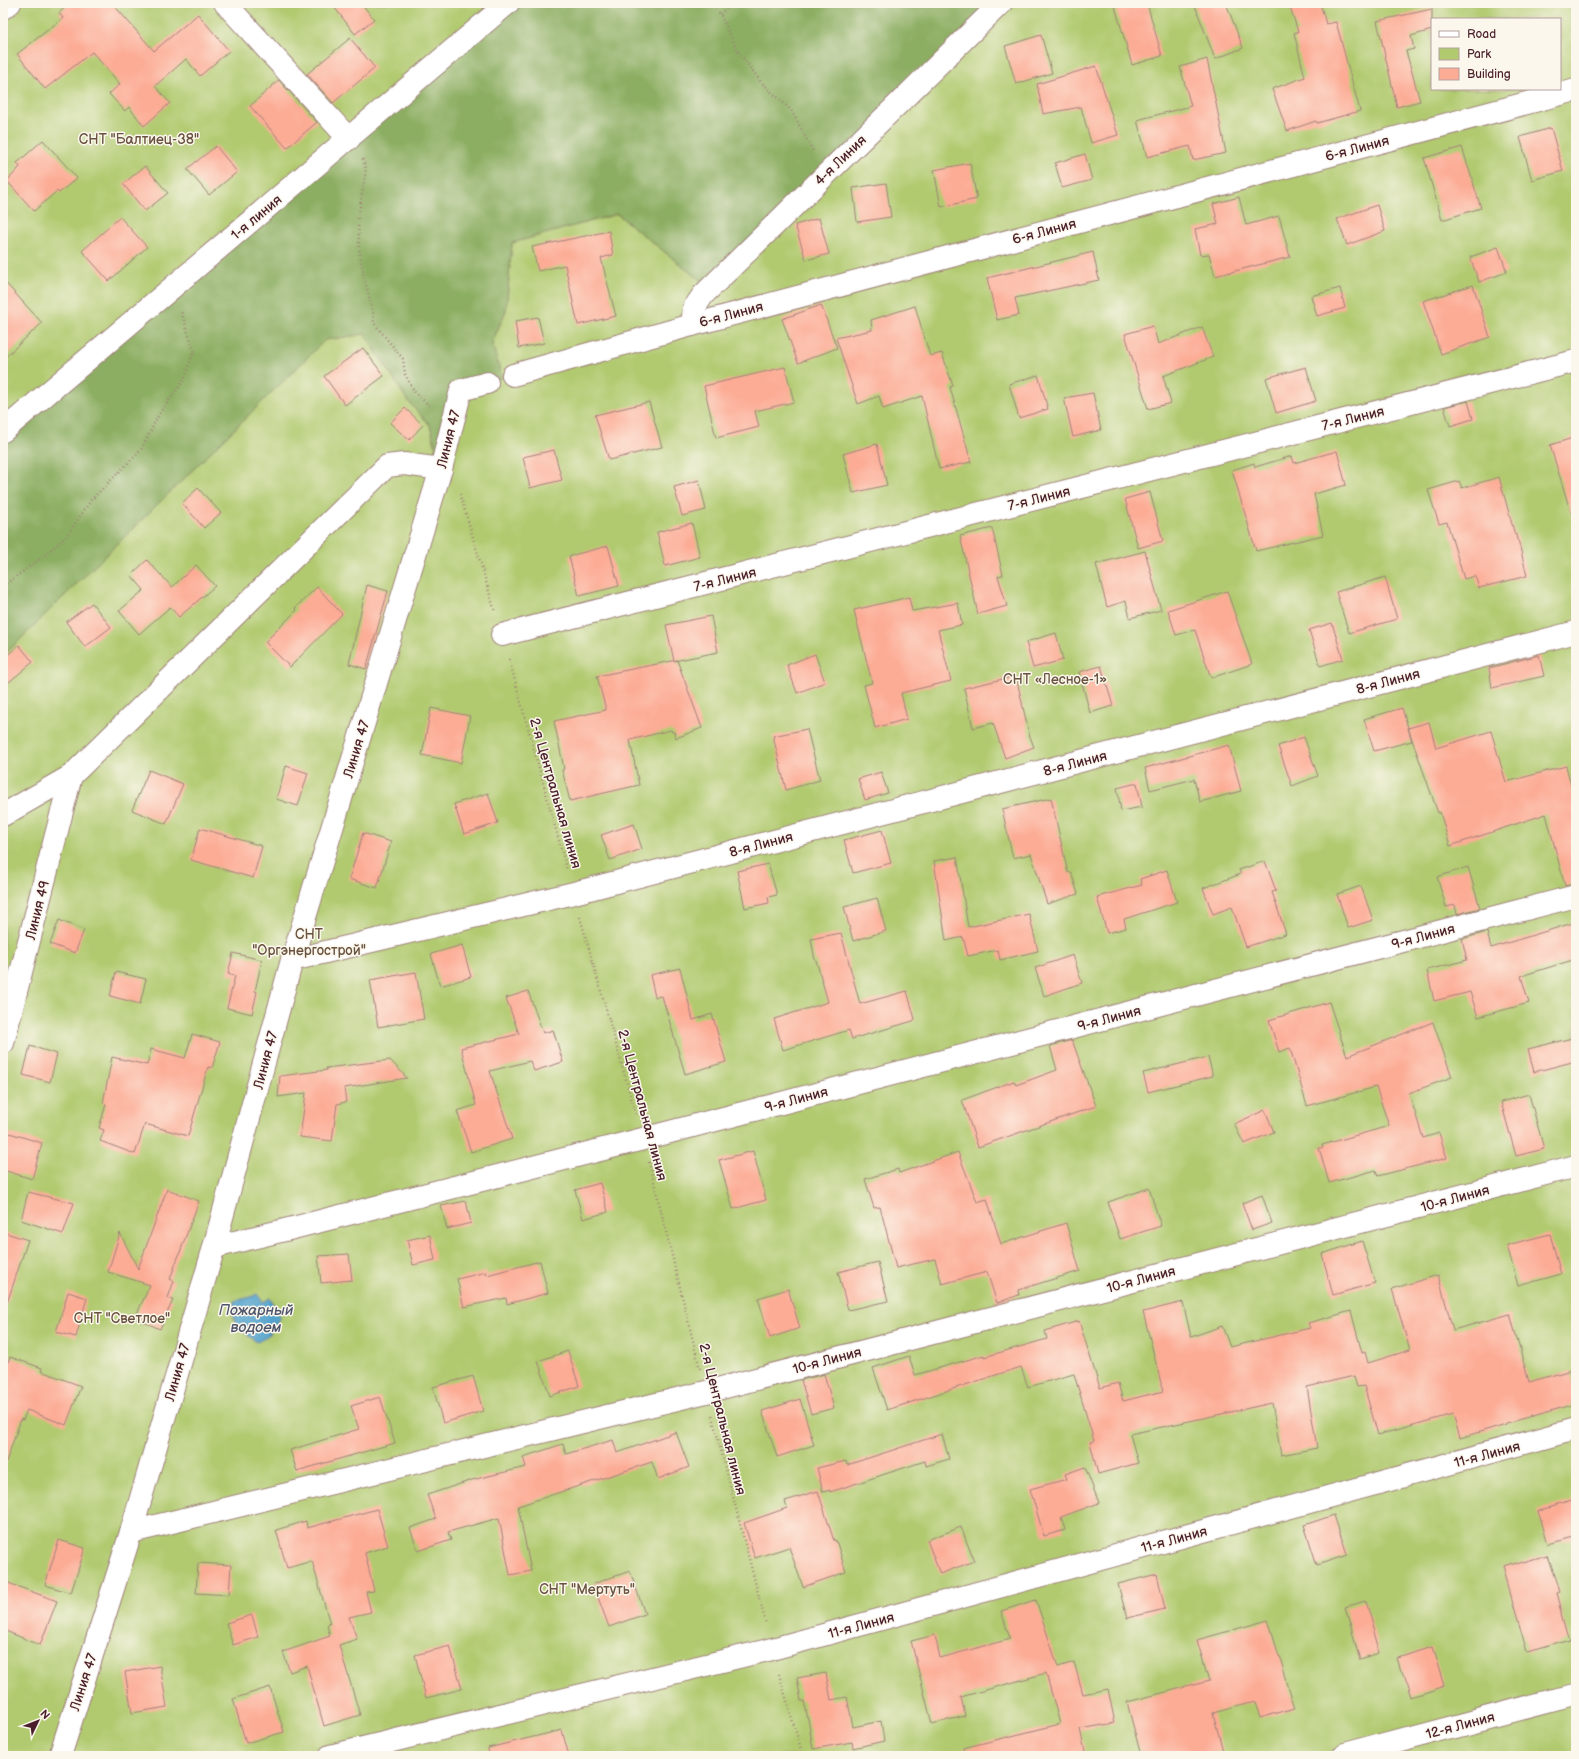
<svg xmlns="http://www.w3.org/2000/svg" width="1579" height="1759" viewBox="0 0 1579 1759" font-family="'Balsamiq Sans',sans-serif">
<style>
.green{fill:#b1ca6f;stroke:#7e744d;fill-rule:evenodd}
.forest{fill:#8cae62;stroke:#6b6646}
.water{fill:#52a3cd;stroke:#4e617c}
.building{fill:#fcac95}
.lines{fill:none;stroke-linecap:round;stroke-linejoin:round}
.minor-casing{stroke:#9e8078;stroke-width:24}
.path{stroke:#9e8078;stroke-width:2.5;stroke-dasharray:1 3;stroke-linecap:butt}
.minor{stroke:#fff;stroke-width:22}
.labels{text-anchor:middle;stroke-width:3;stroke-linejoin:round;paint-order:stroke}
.park-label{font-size:14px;fill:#69523f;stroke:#fbf7ec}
.street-label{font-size:14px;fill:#4a1f2b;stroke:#fbf7ec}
.water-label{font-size:15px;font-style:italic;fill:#4d546c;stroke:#fbf7ec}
</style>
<rect width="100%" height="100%" fill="#fbf7ec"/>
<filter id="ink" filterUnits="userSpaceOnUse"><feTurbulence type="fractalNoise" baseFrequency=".025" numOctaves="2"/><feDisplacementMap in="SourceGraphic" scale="8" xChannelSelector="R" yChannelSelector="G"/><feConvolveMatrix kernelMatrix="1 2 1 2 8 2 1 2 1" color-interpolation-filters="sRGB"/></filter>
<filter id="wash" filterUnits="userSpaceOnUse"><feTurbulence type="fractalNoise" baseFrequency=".012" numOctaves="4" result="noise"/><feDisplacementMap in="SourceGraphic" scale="16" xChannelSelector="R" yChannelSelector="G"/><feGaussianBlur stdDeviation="0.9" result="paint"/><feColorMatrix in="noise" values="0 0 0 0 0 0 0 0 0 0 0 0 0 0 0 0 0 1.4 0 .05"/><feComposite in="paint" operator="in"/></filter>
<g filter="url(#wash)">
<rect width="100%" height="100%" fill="#f3e2c6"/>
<g class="green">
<path d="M3 3H508L3 431Z"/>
<path d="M1000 3H1576V1756H3V656L325 340 365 334 408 401 430 425 441 467 461 390 502 378 492 343 506 310 512 243 617 214 710 288ZM1432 19H1560V89H1432Z"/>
</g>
<path class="forest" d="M508 3H1000L710 288 617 214 512 243 506 310 492 343 502 378 461 390 441 469 430 425 408 401 365 334 325 340 3 656V431Z"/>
<path class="water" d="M257 1294 263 1302 270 1298 280 1317C274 1327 269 1338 257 1342L236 1327 233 1313 234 1301 251 1297Z"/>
<g id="blocks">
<g class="building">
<path d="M70 3H112L154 51 198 14 229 51 200 76 186 59 155 86 170 103 144 126 129 107 125 111 109 94 120 84 92 52 45 89 17 54 63 18 59 13Z"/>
<path d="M331 3H361L374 19 355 34Z"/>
<path d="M1114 3H1147L1162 56 1132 65Z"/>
<path d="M1194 3H1226L1243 48 1215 59Z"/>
<path d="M1289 3H1320L1326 24 1336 22 1360 111 1317 123 1316 121 1287 131 1272 89 1305 77 1294 33 1298 32Z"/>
<path d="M1432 9V30L1411 36 1414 49 1406 51 1420 101 1397 107 1377 21Z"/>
<path d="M1041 35 1052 73 1016 84 1005 46Z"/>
<path d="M350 38 375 68 333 103 307 74Z"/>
<path d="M1207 59 1226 153 1193 160 1190 146 1147 157 1137 120 1191 106 1180 67Z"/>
<path d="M1096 66 1118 135 1091 143 1081 107 1043 114 1037 84Z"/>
<path d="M279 80 317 122 287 148 250 106Z"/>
<path d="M1551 128 1563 171 1532 180 1520 137Z"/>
<path d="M43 140 77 178 59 193 57 191 34 211 7 181 20 167 17 163Z"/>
<path d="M216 146 237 172 209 195 187 169Z"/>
<path d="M1462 147 1481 208 1442 220 1424 158Z"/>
<path d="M1085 154 1092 180 1062 188 1055 163Z"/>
<path d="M970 163 977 199 941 207 934 170Z"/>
<path d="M145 166 168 193 145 211 123 184Z"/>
<path d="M886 183 891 217 857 222 853 188Z"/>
<path d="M1239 197 1246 225 1279 216 1290 257 1215 276 1209 254 1200 255 1195 229 1218 224 1213 204Z"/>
<path d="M1377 205 1385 231 1347 245 1337 219Z"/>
<path d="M120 217 147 247 109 281 82 251Z"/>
<path d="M819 218 829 254 806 260 795 225Z"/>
<path d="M609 231 613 255 601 258 616 316 578 325 565 265 538 271 532 247Z"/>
<path d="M1498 247 1507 272 1479 282 1470 257Z"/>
<path d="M1093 252 1099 280 1015 298 1019 315 997 320 987 278Z"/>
<path d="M3 280 42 323 3 359Z"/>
<path d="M1473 285 1490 337 1441 354 1423 301Z"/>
<path d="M1340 288 1345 308 1317 316 1311 296Z"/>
<path d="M821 305 837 348 798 363 782 319Z"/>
<path d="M915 306 930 356 942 353 953 386 950 387 971 462 939 469 922 396 883 409 879 396 858 404 836 338 872 330 871 320Z"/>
<path d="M538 317 544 343 519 348 515 321Z"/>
<path d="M1153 326 1158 344 1202 327 1213 357 1163 376 1171 403 1148 409 1125 334Z"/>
<path d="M363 348 384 376 345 405 324 376Z"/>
<path d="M785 367 794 402 755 411 759 427 716 438 704 386Z"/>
<path d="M1306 367 1316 401 1276 413 1266 378Z"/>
<path d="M1038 375 1048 409 1019 418 1009 384Z"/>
<path d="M1093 393 1101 430 1073 437 1064 398Z"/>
<path d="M1468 401 1473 419 1450 426 1444 407Z"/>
<path d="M649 402 662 447 609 460 595 415Z"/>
<path d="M405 408 423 425 409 440 390 423Z"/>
<path d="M1576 437V512L1571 513 1550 445Z"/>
<path d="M877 444 887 485 853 493 843 454Z"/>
<path d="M554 450 562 480 530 488 523 457Z"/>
<path d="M1337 451 1346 485 1314 494 1323 535 1256 551 1232 470 1254 463 1255 467 1292 456 1294 463Z"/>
<path d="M1499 477 1515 535H1517L1527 576 1479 588 1475 576 1464 579 1447 522 1439 524 1428 490 1459 481 1462 488Z"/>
<path d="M699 480 706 510 682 516 674 487Z"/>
<path d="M198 488 221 513 204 528 182 503Z"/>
<path d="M1150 492 1163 541 1138 548 1125 499Z"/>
<path d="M692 523 700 557 665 566 657 532Z"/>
<path d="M992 528 1003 575 998 576 1007 606 978 614 960 536Z"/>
<path d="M608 546 619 586 579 596 569 556Z"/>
<path d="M1145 551 1161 610 1130 618 1126 601 1107 607 1096 564Z"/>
<path d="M147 560 172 587 196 565 215 586 179 617 170 607 139 634 119 611 144 590 131 575Z"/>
<path d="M1385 577 1397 619 1349 633 1336 592Z"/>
<path d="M367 585 388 591 366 669 349 664Z"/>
<path d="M317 587 342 614 290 667 265 642 297 610 295 608Z"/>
<path d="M1227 591 1252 664 1211 678 1195 630 1176 635 1168 610Z"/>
<path d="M909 597 912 611 958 603 962 625 938 630 951 681 901 693 907 719 875 728 864 685 872 683 854 610Z"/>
<path d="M92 603 111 627 85 647 66 622Z"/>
<path d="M711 616 718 652 674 661 666 625Z"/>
<path d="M1332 623 1343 659 1320 666 1309 630Z"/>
<path d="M1056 633 1063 660 1033 668 1026 642Z"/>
<path d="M19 645 33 662 3 687V659Z"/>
<path d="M815 654 825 682 797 693 787 665Z"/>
<path d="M1539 655 1544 676 1492 688 1489 668Z"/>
<path d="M677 660 702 728 676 738 674 732H672L671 730 630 740 639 785 570 801 562 770 564 769 554 721 606 710 597 676Z"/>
<path d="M1101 666 1113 706 1090 713 1079 672Z"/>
<path d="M1016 676 1029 734 1034 747 1005 758 993 723 973 728 964 688Z"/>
<path d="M431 708 470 716 461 763 422 755Z"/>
<path d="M1402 708 1412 741 1374 751 1364 719Z"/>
<path d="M1429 722 1436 748 1491 731 1506 782 1566 766 1576 804V884L1565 886 1546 814 1450 846 1440 812 1438 813 1408 728Z"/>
<path d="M807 729 820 780 786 790 773 736Z"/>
<path d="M1304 737 1318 776 1292 786 1278 746Z"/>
<path d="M1229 745 1241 791 1200 802 1194 779 1150 790 1145 768Z"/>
<path d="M286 766 308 773 298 806 276 799Z"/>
<path d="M149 770 183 784 166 824 132 810Z"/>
<path d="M881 772 888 793 865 800 858 779Z"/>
<path d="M1137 783 1142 807 1121 811 1117 788Z"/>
<path d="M488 793 498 823 464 834 454 804Z"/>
<path d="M1051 798 1068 873 1071 872 1078 894 1047 904 1031 854 1013 858 1002 809Z"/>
<path d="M634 824 642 849 610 860 601 835Z"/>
<path d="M200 828 262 846 253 878 191 860Z"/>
<path d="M882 830 891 863 853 873 844 840Z"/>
<path d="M363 833 391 842 377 888 349 879Z"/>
<path d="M957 857 968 927 1029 914 1038 951 1000 960 998 950 968 956 963 937 946 941 934 861Z"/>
<path d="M1265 861 1276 891 1272 892 1286 934 1246 947 1232 907 1213 914 1203 888 1241 874 1239 870Z"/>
<path d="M768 864 777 895 768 897 769 903 745 908 737 871Z"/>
<path d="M1468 867 1480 908 1457 914 1455 905 1446 907 1437 877Z"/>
<path d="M1167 870 1177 902 1124 919 1126 928 1107 933 1097 897 1142 885 1140 879Z"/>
<path d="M1361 886 1373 920 1348 928 1337 894Z"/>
<path d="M877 898 886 931 853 941 844 907Z"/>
<path d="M59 920 84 930 75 953 50 944Z"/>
<path d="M1576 922V959L1521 976 1529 1003 1478 1017 1470 992 1434 1001 1427 970 1467 960 1462 939 1487 932 1491 948Z"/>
<path d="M841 933 860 1004 907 991 915 1019 913 1021 852 1039 849 1030 783 1050 774 1019 828 1002 816 960H815L811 939Z"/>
<path d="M462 945 471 977 440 986 431 954Z"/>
<path d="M233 953 262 960 255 991 257 992 252 1014 227 1008 235 976 228 974Z"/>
<path d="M1073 955 1082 983 1044 996 1035 968Z"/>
<path d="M680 968 693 1020 712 1014 726 1062 685 1074 662 996 655 997 650 975Z"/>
<path d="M116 972 146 979 140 1004 110 996Z"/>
<path d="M416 972 424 1019 378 1027 370 980Z"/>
<path d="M528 991 543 1033 553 1030 563 1062 534 1071 530 1061 490 1071 512 1139 471 1152 457 1111 476 1105 461 1048 519 1034 506 998Z"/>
<path d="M1329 1002 1347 1056 1433 1022 1452 1077 1409 1093 1423 1138 1439 1133 1447 1158 1378 1176 1376 1170 1329 1183 1319 1148H1323L1322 1145 1389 1126 1376 1087 1307 1106 1290 1048 1279 1052 1269 1020Z"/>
<path d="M192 1034 220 1042 212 1068 208 1067 188 1136 145 1124 135 1154 100 1141 104 1130 99 1128 106 1104 103 1103 112 1057 147 1065 151 1049 185 1058Z"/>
<path d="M1576 1037V1061L1534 1072 1528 1049Z"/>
<path d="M1072 1040 1096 1106 978 1147 962 1100 1014 1081 1016 1085 1057 1070 1050 1046Z"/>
<path d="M30 1046 57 1054 50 1082 23 1075Z"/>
<path d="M1208 1057 1213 1076 1148 1092 1143 1073Z"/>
<path d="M390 1060 407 1078 344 1088 346 1102 337 1104 332 1141 300 1137 306 1093 278 1097 280 1076 327 1070 326 1068Z"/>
<path d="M1529 1094 1544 1149 1516 1156 1501 1102Z"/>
<path d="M1265 1110 1274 1132 1244 1144 1234 1124Z"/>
<path d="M3 1131 42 1143 32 1179 3 1170Z"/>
<path d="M753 1151 766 1200 733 1209 719 1160Z"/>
<path d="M958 1152 977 1202 987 1199 1001 1244 1066 1223 1080 1271 1018 1290 1019 1295 997 1303 987 1272 942 1284 935 1259 896 1268 880 1207 874 1208 865 1179 898 1169 899 1173Z"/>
<path d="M600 1183 608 1212 583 1219 575 1190Z"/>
<path d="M1149 1188 1161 1226 1120 1239 1108 1202Z"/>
<path d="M167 1189 199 1201 170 1279 174 1281 168 1298 173 1300 160 1329 135 1318 150 1285 108 1272 120 1233 138 1269Z"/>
<path d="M28 1192 74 1203 63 1234 21 1220Z"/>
<path d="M1262 1195 1272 1223 1252 1230 1242 1203Z"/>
<path d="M466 1201 471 1223 447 1229 441 1206Z"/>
<path d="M3 1232 28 1240 7 1303 3 1302Z"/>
<path d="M1550 1234 1561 1274 1518 1286 1507 1245Z"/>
<path d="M430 1235 435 1260 413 1265 407 1240Z"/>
<path d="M1362 1241 1375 1283 1333 1295 1322 1254Z"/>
<path d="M349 1254 352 1280 321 1283 318 1256Z"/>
<path d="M540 1261 548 1293 507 1304 506 1298 464 1307 457 1279 486 1272 487 1275Z"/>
<path d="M878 1262 888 1301 848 1310 838 1272Z"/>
<path d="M1438 1275 1453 1330 1510 1314 1529 1382 1571 1370 1576 1390V1404L1506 1423V1424L1460 1438 1453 1414 1378 1435 1364 1386 1357 1387 1354 1376 1307 1387 1317 1448 1281 1455 1272 1403 1130 1434 1138 1463 1098 1474 1090 1442 1094 1441 1074 1374 1028 1387 1021 1367 887 1410 873 1368 909 1356 915 1375 984 1355V1357L1047 1339 1045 1331 1079 1321 1100 1388 1118 1383 1123 1401 1163 1391 1143 1312 1183 1302 1191 1337 1222 1326 1230 1347 1310 1328 1308 1323 1351 1311 1362 1353 1365 1352 1368 1363 1410 1350 1392 1289Z"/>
<path d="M788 1289 800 1328 770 1338 758 1298Z"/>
<path d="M68 1292 87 1298 76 1337 56 1332Z"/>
<path d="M568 1351 579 1386 550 1396 538 1361Z"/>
<path d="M10 1357 42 1368 41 1371 81 1386 66 1425 27 1410 23 1420 21 1419 6 1462H3V1376Z"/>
<path d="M824 1374 834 1408 811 1414 801 1380Z"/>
<path d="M473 1376 483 1411 443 1423 433 1387Z"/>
<path d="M380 1397 395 1443 297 1471 290 1450 359 1429 351 1406Z"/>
<path d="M800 1399 814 1445 777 1457 762 1411Z"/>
<path d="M676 1432 689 1467 658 1479 652 1462 518 1506 531 1571 510 1575 499 1518 448 1532 451 1540 418 1551 410 1528 436 1519 427 1495 472 1480 526 1467 523 1457 563 1444 566 1454 613 1440 617 1453Z"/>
<path d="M942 1434 949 1459 926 1466 925 1461 830 1492V1490L823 1492 817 1468 846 1461 847 1465Z"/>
<path d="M1085 1467 1099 1503 1061 1517 1065 1530 1044 1536 1030 1489 1067 1479 1065 1474Z"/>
<path d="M818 1491 834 1541 836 1540 846 1572 803 1587 789 1547 755 1558 744 1523 787 1508 785 1501Z"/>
<path d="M1576 1500V1537L1548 1544 1538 1510Z"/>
<path d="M377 1509 388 1546 365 1553 374 1591 366 1592 371 1612 349 1617 357 1639 339 1645 360 1715 324 1726 307 1666 290 1672 283 1652 330 1636 327 1625 330 1624 312 1561 287 1568 276 1530 306 1521 307 1528Z"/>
<path d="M1334 1515 1347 1555 1317 1565 1304 1525Z"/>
<path d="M961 1527 974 1561 940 1574 927 1540Z"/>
<path d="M59 1540 85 1548 71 1593 45 1585Z"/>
<path d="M1547 1555 1559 1592 1557 1593 1570 1640 1527 1652 1503 1568Z"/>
<path d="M198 1563 231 1565 229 1595 196 1593Z"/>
<path d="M630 1571 645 1614 609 1627 593 1584Z"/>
<path d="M1157 1574 1165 1609 1127 1618 1118 1584Z"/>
<path d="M3 1581 57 1601 40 1645 3 1630Z"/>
<path d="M1036 1600 1058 1667 1074 1662 1083 1694 1108 1689 1115 1723 1080 1729 1086 1756H964L963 1748 1060 1724 1046 1673 961 1697 965 1716 932 1724 911 1641 935 1635 940 1658 1010 1639 1001 1611Z"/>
<path d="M1365 1601 1380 1653 1360 1659 1345 1607Z"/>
<path d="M252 1615 258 1637 233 1645 226 1623Z"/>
<path d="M1268 1620 1295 1708 1260 1718 1255 1702 1213 1713 1223 1751 1205 1756H1141L1127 1702 1209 1681 1197 1640Z"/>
<path d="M450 1646 462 1689 426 1698 415 1655Z"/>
<path d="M1432 1647 1444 1686 1411 1697 1399 1658Z"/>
<path d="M160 1666 167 1707 132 1713 125 1672Z"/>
<path d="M826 1673 831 1700 847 1697 853 1727 881 1721 884 1741 853 1748 852 1742 813 1749 809 1724 804 1701H801L797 1678Z"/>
<path d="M270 1687 284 1732 246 1743 233 1699Z"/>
<path d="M562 1730 569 1756H489L488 1748Z"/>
</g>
</g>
</g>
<g filter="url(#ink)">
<use href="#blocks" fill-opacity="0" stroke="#9e8078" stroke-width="1"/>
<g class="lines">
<g class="minor-casing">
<g id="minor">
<path d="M225 3 349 139"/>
<path d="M3 8 10 3"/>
<path d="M692 325 694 308 703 295 1001 3"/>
<path d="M513 375 692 325 1576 90"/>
<path d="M3 431 508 3"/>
<path d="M502 635 1576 361"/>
<path d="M3 815 71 776 387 466 404 464 441 469"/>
<path d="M292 960 574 893 1576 632"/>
<path d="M3 1043 71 776"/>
<path d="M214 1247 289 1229 643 1139 1576 896"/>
<path d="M131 1532 706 1392 1576 1166"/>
<path d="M60 1756 131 1532 214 1247 292 960 441 469 461 390 487 383"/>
<path d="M330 1756 772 1649 1576 1429"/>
<path d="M1344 1756 1576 1694"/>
</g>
</g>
<g class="path">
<path d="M711 3 720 14 739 53 761 82 791 110 814 153"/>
<path d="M720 14 734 3"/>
<path d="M363 159 366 169 358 219 359 248 364 277 373 312 374 323 403 359 405 374 415 393 431 407"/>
<path d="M460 494 495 612"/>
<path d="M3 586 36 562 66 537 91 500 141 450 159 414 184 380 194 351 181 311"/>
<path d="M509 659 567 870"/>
<path d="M580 917 636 1115"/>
<path d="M649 1162 700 1369"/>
<path d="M712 1416 766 1624"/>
<path d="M779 1674 803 1756"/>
</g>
<use href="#minor" class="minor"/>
</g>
</g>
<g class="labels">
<g class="park-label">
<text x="139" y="144">СНТ "Балтиец-38"</text>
<text x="1055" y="684">СНТ «Лесное-1»</text>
<text x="309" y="939">СНТ<tspan x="309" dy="16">"Оргэнергострой"</tspan></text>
<text x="122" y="1323">СНТ "Светлое"</text>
<text x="587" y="1594">СНТ "Мертуть"</text>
</g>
<g class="street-label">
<text transform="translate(1357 148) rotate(-15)" y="5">6-я Линия</text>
<text transform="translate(840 160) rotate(-44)" y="5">4-я Линия</text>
<text transform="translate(256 217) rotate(-40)" y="5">1-я линия</text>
<text transform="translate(1044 231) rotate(-15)" y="5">6-я Линия</text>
<text transform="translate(731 314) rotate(-15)" y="5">6-я Линия</text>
<text transform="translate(1353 418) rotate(-14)" y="5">7-я Линия</text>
<text transform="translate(448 439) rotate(-76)" y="5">Линия 47</text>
<text transform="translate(1039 498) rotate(-14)" y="5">7-я Линия</text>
<text transform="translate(725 579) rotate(-14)" y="5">7-я Линия</text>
<text transform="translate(1388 681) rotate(-15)" y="5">8-я Линия</text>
<text transform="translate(356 749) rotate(-73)" y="5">Линия 47</text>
<text transform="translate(1075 763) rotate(-15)" y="5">8-я Линия</text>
<text transform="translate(556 793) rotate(74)" y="5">2-я Центральная линия</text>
<text transform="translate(761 844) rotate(-15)" y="5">8-я Линия</text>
<text transform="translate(37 910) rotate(-76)" y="5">Линия 49</text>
<text transform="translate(1423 936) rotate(-15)" y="5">9-я Линия</text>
<text transform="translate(1109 1018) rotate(-15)" y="5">9-я Линия</text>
<text transform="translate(265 1060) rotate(-75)" y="5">Линия 47</text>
<text transform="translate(796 1099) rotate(-15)" y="5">9-я Линия</text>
<text transform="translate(643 1105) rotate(75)" y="5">2-я Центральная линия</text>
<text transform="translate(1455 1198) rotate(-15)" y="5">10-я Линия</text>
<text transform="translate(1141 1279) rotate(-15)" y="5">10-я Линия</text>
<text transform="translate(827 1360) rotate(-15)" y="5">10-я Линия</text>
<text transform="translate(177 1372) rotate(-74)" y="5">Линия 47</text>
<text transform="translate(723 1419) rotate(76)" y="5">2-я Центральная линия</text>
<text transform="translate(1487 1454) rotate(-15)" y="5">11-я Линия</text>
<text transform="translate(1174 1539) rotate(-15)" y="5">11-я Линия</text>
<text transform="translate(861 1625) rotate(-15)" y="5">11-я Линия</text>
<text transform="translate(83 1682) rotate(-72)" y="5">Линия 47</text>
<text transform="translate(1460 1725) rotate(-15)" y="5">12-я Линия</text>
</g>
<g class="water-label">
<text x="256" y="1315">Пожарный<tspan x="256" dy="17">водоем</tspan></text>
</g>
</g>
<rect width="1579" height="1759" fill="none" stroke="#fbf7ec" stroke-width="16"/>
<rect x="1431" y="18" width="130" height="72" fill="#fbf7ec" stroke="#b4a19f"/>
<rect x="1439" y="31" width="20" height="6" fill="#ffffff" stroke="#b4a19f"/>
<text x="1467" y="38" font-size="12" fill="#4a1f2b">Road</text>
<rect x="1439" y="48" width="20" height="12" fill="#b1ca6f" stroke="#b4a19f"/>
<text x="1467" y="58" font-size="12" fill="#4a1f2b">Park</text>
<rect x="1439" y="68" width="20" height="12" fill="#fcac95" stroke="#b4a19f"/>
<text x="1467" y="78" font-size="12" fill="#4a1f2b">Building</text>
<g transform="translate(38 1721) rotate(47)" stroke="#fbf7ec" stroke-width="3" paint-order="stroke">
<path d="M0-3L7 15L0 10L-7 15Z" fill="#4a1f2b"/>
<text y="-6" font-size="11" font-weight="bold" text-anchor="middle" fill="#4a1f2b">N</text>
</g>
</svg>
